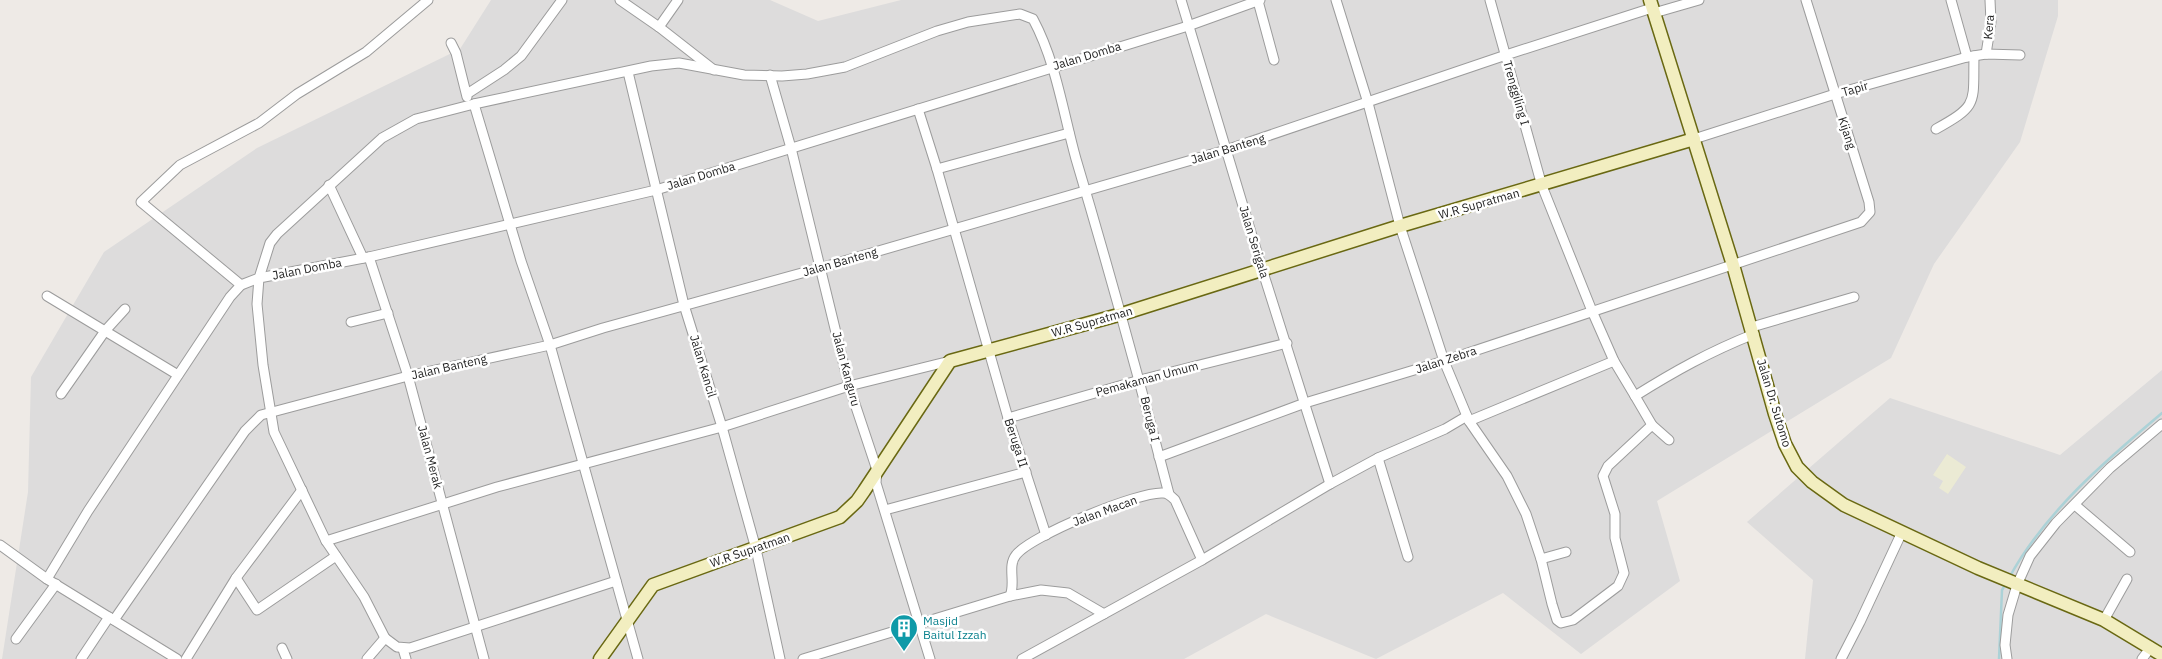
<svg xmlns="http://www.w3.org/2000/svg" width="2162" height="659" viewBox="0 0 2162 659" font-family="'IBM Plex Sans',sans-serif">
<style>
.residential{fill:#dddcdc}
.farmland{fill:#ebead4}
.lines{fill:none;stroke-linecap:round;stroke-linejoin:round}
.stream{stroke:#acd2d7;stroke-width:2.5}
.street-casing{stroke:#9c9c9c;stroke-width:11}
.secondary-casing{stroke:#696812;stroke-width:15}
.street{stroke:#fff;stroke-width:9}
.secondary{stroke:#f2eec0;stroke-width:12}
.labels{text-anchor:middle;stroke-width:5;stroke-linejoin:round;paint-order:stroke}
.street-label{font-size:12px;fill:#1f1f1f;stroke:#fff}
.culture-label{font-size:12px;fill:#0d838f;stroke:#fff;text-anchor:start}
</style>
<rect width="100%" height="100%" fill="#eeeae6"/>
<g class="residential">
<path d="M491 0H770L818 21 901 0H2058V16L2020 142 1934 264 1891 358 1657 501 1680 581 1581 654 1503 593 1376 659 1266 614 1184 659H2L28 492 31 377 104 252 257 148 460 49Z"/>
<path d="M2162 370V659H1805L1813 580 1747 522 1890 398 2060 455Z"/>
</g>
<path class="farmland" d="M1947 454 1966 467 1948 494 1939 488 1943 481 1933 475Z"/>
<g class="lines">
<g class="stream">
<path d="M2009 578C2045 512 2105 461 2162 413"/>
<path d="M1999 659 2002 590 2005 585"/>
</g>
<g class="street-casing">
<g id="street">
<path d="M620 0 659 27 714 70"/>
<path d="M1181 0 1262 269 1330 484"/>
<path d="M1336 0 1368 103 1400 226 1444 361 1469 421 1507 476 1526 514 1541 559 1552 604 1557 620 1561 623 1573 620 1618 586 1624 573 1615 538V514L1603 476 1608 466 1652 425"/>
<path d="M1490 0 1542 186 1592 311 1614 361 1635 396 1652 425 1669 440"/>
<path d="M1951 0 1967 57"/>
<path d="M1258 1 1274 60"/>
<path d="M1654 13 1699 0"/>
<path d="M659 27 678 0"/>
<path d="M451 43 456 53 467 97"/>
<path d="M1986 54 1991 22 1990 0"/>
<path d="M628 72 684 305 722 427 756 549 780 659"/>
<path d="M770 75 791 148 849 386 877 470 876 483 930 659"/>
<path d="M467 94 504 70 521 56 562 0"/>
<path d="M474 104 521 261 550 345 638 659"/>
<path d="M918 109 937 169 1008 418 1046 535"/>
<path d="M1936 129C1979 105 1973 104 1974 56"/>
<path d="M1694 139 1835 94 1967 57 1986 54 2020 55"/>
<path d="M937 169 1069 133"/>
<path d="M329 185 363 258"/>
<path d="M369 257 408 376 484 659"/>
<path d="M241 285 141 202 180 165 259 123 297 94 366 52 428 0"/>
<path d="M47 296 178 375"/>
<path d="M351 322 388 313"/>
<path d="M1752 327 1854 297"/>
<path d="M61 394 105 331 125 309"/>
<path d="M1635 396C1675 371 1709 352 1754 334"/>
<path d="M1008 418 1140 380 1287 343"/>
<path d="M1469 421 1614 361"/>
<path d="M1159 457 1305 403 1444 361 1861 222 1870 212 1869 202 1806 0"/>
<path d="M1378 458 1408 557"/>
<path d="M2075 505 2130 552"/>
<path d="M885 510 1026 472"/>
<path d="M326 541 497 487 722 427 849 386 950 361"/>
<path d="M0 545 47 579 177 659"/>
<path d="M1541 559 1566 552"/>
<path d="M236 578 257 610 336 556"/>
<path d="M47 579 88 511 230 297 241 285 259 278 270 243 277 234 382 138 416 119 474 104 651 66 679 63 744 75 782 76 807 74 845 67 937 31 968 22 1020 14 1033 19C1056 62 1063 112 1076 159 1109 270 1140 382 1169 494"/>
<path d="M1010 596C1016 583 1007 566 1016 555 1030 536 1139 491 1163 493 1168 493 1171 496 1175 500L1202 560"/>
<path d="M114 620 245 431 261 415 408 376 550 345 603 328 820 268 1226 150 1506 55 1652 8"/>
<path d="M2104 620 2127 579"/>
<path d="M385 638 364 597 326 541 274 432 263 365 257 304 259 278 369 257 656 190 1188 26 1260 0"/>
<path d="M16 639 56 584"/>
<path d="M282 648 287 659"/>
<path d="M403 649 406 659"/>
<path d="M81 659 109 617"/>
<path d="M186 659 236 578 302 490"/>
<path d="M367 659 385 638 397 647 410 648 616 581"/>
<path d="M803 659 1010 596 1041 590 1068 593 1104 614"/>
<path d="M1022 659 1202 560 1330 484 1378 458 1445 429 1467 416"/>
<path d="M1841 659 1860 622 1902 532"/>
<path d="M2007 659 2005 645 2008 615 2017 585 2030 556 2056 523 2110 468 2162 424"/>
<path d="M2142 659 2151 647"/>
</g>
</g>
<g class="secondary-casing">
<g id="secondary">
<path d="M1650 0 1733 265 1775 414 1785 444 1797 467 1812 482 1844 505 1978 568 2104 620 2162 655"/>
<path d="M600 659 653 585 840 517 857 501 864 491 950 361 1122 314 1400 226 1694 139"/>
</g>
</g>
<use href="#street" class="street"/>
<use href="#secondary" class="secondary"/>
</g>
<defs>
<g id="building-pin" transform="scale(1.4375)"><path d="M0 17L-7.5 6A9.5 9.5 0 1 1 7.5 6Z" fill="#0f9aa8" stroke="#fff"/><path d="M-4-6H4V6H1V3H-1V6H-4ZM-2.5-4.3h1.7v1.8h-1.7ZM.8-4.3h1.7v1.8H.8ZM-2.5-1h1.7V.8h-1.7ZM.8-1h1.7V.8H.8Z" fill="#fff"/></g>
</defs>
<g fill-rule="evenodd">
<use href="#building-pin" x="904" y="628"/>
</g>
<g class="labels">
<g class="street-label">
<text transform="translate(1989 27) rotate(-85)" y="4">Kera</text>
<text transform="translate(1087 56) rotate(-17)" y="4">Jalan Domba</text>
<text transform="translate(1855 89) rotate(-16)" y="4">Tapir</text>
<text transform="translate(1516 93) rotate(74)" y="4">Trenggiling I</text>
<text transform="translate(1847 133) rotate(72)" y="4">Kijang</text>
<text transform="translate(1228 149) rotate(-17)" y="4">Jalan Banteng</text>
<text transform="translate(701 176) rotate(-17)" y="4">Jalan Domba</text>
<text transform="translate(1479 204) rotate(-16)" y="4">W.R Supratman</text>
<text transform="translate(1254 242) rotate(73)" y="4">Jalan Serigala</text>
<text transform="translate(840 262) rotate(-16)" y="4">Jalan Banteng</text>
<text transform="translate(307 269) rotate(-11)" y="4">Jalan Domba</text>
<text transform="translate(1092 322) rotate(-16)" y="4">W.R Supratman</text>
<text transform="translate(1446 360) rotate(-18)" y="4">Jalan Zebra</text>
<text transform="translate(703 366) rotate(73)" y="4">Jalan Kancil</text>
<text transform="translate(449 367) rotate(-13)" y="4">Jalan Banteng</text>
<text transform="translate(846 369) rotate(75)" y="4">Jalan Kanguru</text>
<text transform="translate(1147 379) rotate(-15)" y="4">Pemakaman Umum</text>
<text transform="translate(1774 403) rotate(73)" y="4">Jalan Dr. Sutomo</text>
<text transform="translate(1150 419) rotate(76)" y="4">Beruga I</text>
<text transform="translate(1016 443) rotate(72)" y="4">Beruga II</text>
<text transform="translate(430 457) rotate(75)" y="4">Jalan Merak</text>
<text transform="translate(1105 511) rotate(-20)" y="4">Jalan Macan</text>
<text transform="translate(750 550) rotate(-19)" y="4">W.R Supratman</text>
</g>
<g class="culture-label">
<text x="923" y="625">Masjid<tspan x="923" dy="14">Baitul Izzah</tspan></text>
</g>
</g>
</svg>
